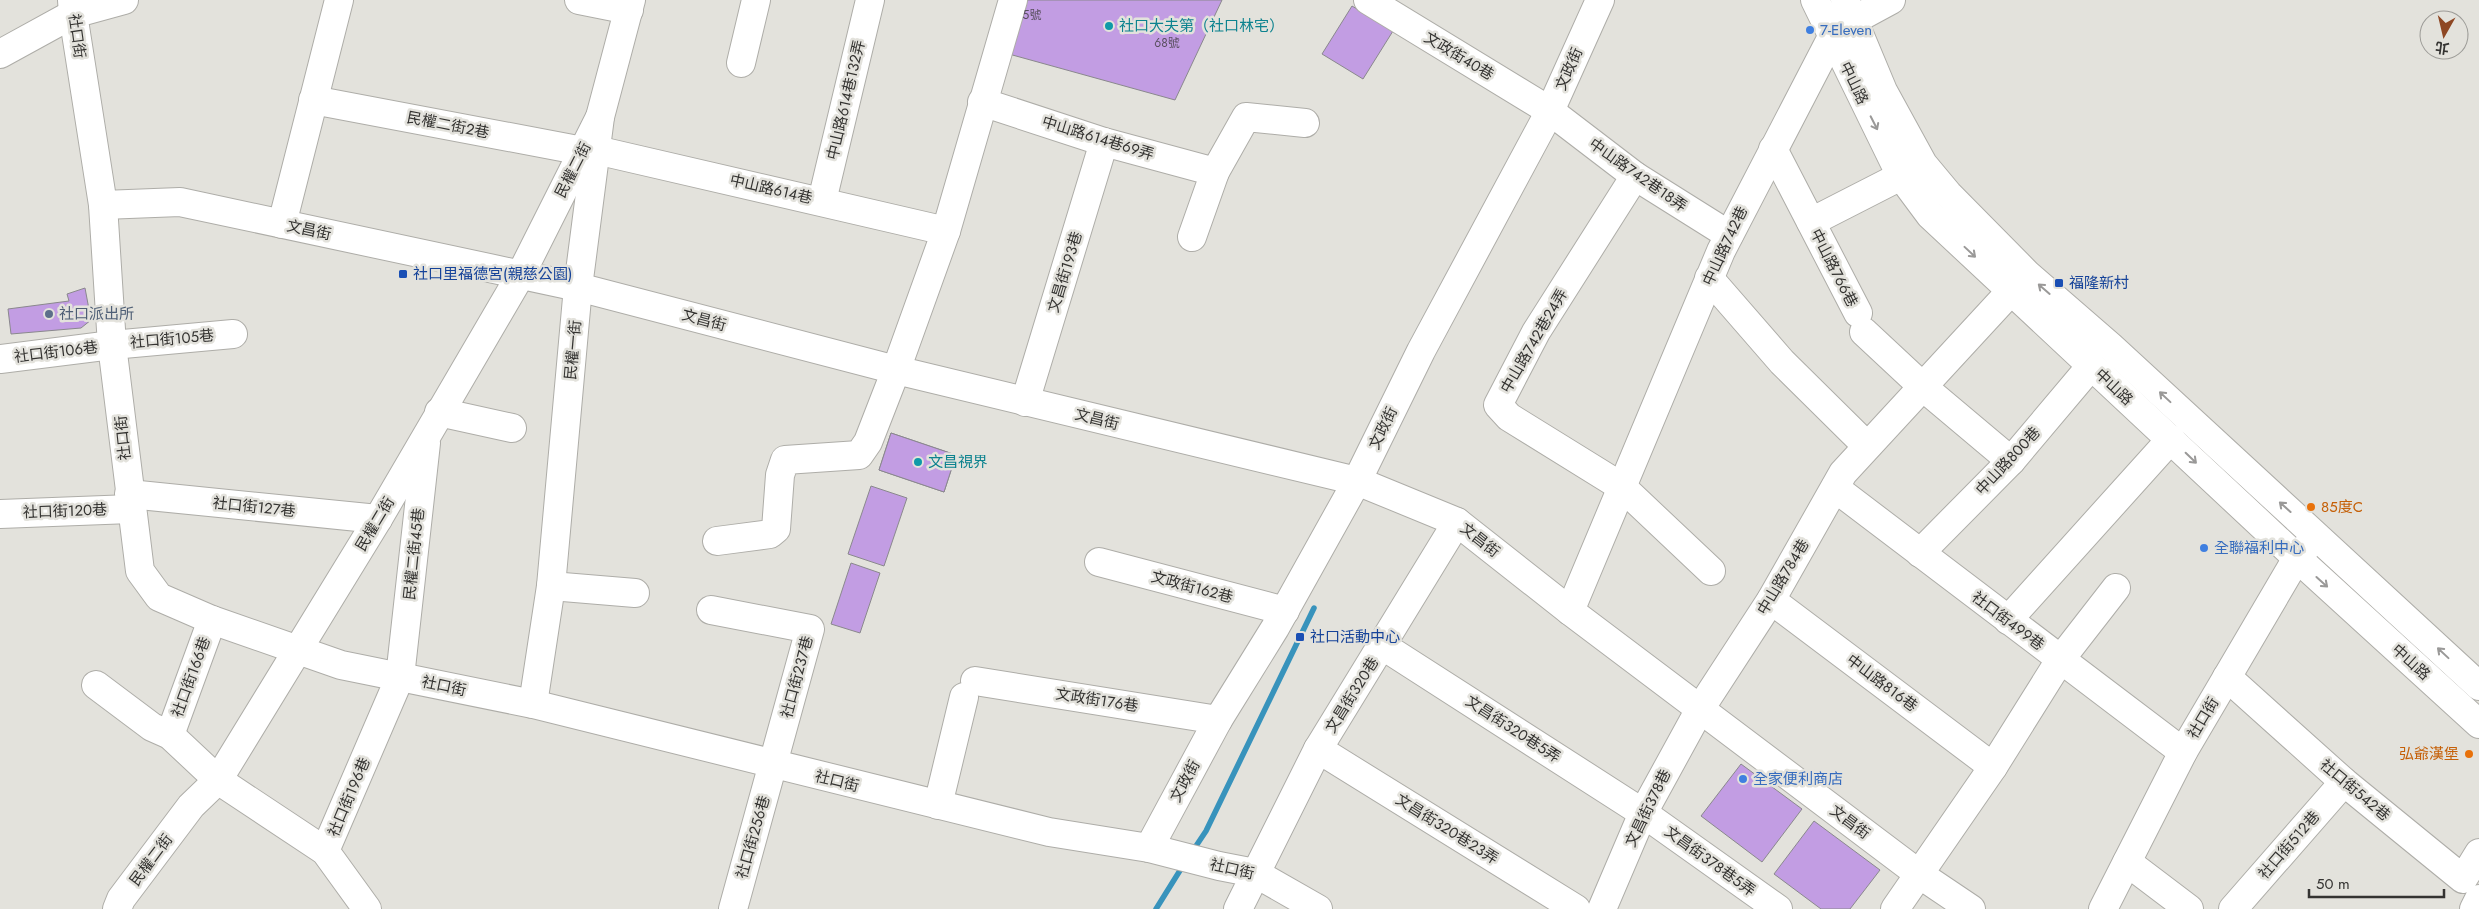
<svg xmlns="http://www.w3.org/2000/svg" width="2479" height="909" viewBox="0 0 2479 909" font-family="Jost,'Noto Sans TC',sans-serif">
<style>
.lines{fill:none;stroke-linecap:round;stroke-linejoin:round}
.stream{stroke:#3893bc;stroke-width:5.5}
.building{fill:#c29de3;stroke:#8a888d}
.minor-casing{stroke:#aeada8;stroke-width:30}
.minor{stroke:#fff;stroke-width:28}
.oneway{stroke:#9a9998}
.culture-dot{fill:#0f9aa8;stroke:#e3e2dc;stroke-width:2}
.shop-dot{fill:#3f7fe0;stroke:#e3e2dc;stroke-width:2}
.transit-dot{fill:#1a4fb4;stroke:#e3e2dc;stroke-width:2}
.service-dot{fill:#5c6f8a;stroke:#e3e2dc;stroke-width:2}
.food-dot{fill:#e8710a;stroke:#e3e2dc;stroke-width:2}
.labels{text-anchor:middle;stroke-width:5;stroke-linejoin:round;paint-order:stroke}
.number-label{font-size:12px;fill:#584e5e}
.culture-label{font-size:15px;fill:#0d838f;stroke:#e3e2dc;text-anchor:start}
.shop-label{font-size:15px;fill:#366cbe;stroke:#e3e2dc;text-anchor:start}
.street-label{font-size:15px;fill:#343331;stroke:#e3e2dc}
.transit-label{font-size:15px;fill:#164399;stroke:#e3e2dc;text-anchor:start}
.service-label{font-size:15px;fill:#4e5e75;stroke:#e3e2dc;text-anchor:start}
.food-label{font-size:15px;fill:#c56008;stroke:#e3e2dc;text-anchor:start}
</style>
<rect width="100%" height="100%" fill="#e3e2dc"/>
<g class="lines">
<g class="stream">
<path d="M1192 852 1206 831 1314 608"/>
<path d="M1156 909 1184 864"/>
</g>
</g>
<g class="building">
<path d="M1018 0H1222L1175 100 998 51Z"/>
<path d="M1352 6 1393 31 1363 79 1322 54Z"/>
<path d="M85 288 91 320 81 328 11 334 8 309 69 301 67 294Z"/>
<path d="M891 433 956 455 944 492 879 470Z"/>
<path d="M891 433 956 455 944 492 879 470Z"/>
<path d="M871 486 907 498 884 566 848 554Z"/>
<path d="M851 563 880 573 860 633 831 624Z"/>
<path d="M1741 764 1802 809 1762 862 1701 816Z"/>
<path d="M1814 821 1880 870 1850 909H1821L1774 874Z"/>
</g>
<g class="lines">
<g class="minor-casing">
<g id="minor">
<path d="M72 0 73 14 103 205 112 345 140 571 159 597 212 620 341 665 533 704 1049 832 1149 848 1219 866 1255 873 1318 909"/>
<path d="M579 0 629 10"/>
<path d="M1368 0 1550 111 1635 176 1729 235"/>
<path d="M1815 0 1901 176 1930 215 2297 558 2479 724"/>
<path d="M1845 0 1883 91 1923 164 1948 194 2027 274 2110 346 2479 686"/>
<path d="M0 54 73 14 124 0"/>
<path d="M741 63 756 0"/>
<path d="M313 100 583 151"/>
<path d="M982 102 1104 142 1215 172"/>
<path d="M1773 149 1858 313"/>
<path d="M596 150 946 231"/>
<path d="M1635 176 1536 332 1498 405 1509 417 1622 487 1711 571"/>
<path d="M822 201 870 0"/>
<path d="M103 205 180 202 578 287 896 370 1357 481 1457 522 1570 611 1919 874 1971 909"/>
<path d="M1811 222 1901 176"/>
<path d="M282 224 339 0"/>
<path d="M1192 237 1215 172 1246 117 1305 123"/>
<path d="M1709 278 1782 362 1867 446"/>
<path d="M1864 332 1923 387 2011 461"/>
<path d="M0 359 112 345 233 334"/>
<path d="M1025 402 1104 142"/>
<path d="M439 412 512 428"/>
<path d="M1835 488 2183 752"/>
<path d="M129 494 378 519"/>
<path d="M0 514 131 509"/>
<path d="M717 541 770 534 776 529 780 475 785 460 859 455 868 442 896 370 946 231 1013 0"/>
<path d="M1920 553 2011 461 2091 366"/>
<path d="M1099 562 1285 611"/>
<path d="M551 586 635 593"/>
<path d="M1771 600 1993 767"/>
<path d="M711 610 810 629 733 909"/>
<path d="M1570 611 1721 251 1832 37 1854 20 1891 0"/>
<path d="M2008 620 2171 439"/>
<path d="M1383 646 1643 813 1778 909"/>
<path d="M2227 677 2344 782 2463 879 2479 853"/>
<path d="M975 681 1218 720"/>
<path d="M96 685 152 727 170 735 218 780 325 851 367 909"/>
<path d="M533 704 551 586 578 287 600 117 631 0"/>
<path d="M170 735 212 620"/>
<path d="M1318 749 1576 909"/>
<path d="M938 805 964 697"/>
<path d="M1149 848 1218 720 1275 628 1357 481 1421 351 1550 111 1600 0"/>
<path d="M325 851 400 677 426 443"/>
<path d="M2127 862 2189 909"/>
<path d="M117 909 121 899 191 806 218 780 378 519 520 276 600 117"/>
<path d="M1238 909 1318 749 1457 522"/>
<path d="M1602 909 1643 813 1700 709 1771 600 1843 473 2011 291"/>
<path d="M1895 909 1993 767 2060 660 2116 588"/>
<path d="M2103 909 2183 752 2297 558 2309 544"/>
<path d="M2233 909 2344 782"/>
<path d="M2474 909 2479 899"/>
</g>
</g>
<use href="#minor" class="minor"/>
</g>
<defs><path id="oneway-shaft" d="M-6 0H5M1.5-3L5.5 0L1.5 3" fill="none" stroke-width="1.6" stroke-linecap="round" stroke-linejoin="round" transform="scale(1.25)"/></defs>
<g class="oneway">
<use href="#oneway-shaft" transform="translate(1874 123) rotate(63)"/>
<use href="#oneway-shaft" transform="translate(1970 252) rotate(43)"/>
<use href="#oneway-shaft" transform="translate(2044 289) rotate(-139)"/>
<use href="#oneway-shaft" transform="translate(2165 397) rotate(-137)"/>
<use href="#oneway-shaft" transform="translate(2191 458) rotate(44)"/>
<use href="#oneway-shaft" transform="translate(2285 507) rotate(-138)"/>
<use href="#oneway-shaft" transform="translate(2322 582) rotate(42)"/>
<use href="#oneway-shaft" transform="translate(2443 653) rotate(-137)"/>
</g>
<g class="culture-dot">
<circle cx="1109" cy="26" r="5"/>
<circle cx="918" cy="462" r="5"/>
</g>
<g class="shop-dot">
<circle cx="1810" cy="30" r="5"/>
<circle cx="2204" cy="548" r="5"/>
<circle cx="1743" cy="779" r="5"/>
</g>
<g class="transit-dot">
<rect x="398" y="269" width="10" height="10" rx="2.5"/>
<rect x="2054" y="278" width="10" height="10" rx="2.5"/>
<rect x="1295" y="632" width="10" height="10" rx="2.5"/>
</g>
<circle class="service-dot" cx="49" cy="314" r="5"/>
<g class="food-dot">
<circle cx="2311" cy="507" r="5"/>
<circle cx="2469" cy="754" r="5"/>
</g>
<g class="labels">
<g class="number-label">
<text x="1032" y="19">5號</text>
<text x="1167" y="47">68號</text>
</g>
<g class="culture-label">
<text x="1119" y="31">社口大夫第（社口林宅）</text>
<text x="928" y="467">文昌視界</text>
</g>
<g class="shop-label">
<text x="1820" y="35">7-Eleven</text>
<text x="2214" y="553">全聯福利中心</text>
<text x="1753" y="784">全家便利商店</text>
</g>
<g class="street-label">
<text transform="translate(77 36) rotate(82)" y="5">社口街</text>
<text transform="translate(1459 56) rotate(31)" y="5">文政街40巷</text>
<text transform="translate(1569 69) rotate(-66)" y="5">文政街</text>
<text transform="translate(1854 83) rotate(64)" y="5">中山路</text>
<text transform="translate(846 100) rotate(-77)" y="5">中山路614巷132弄</text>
<text transform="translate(448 125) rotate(11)" y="5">民權二街2巷</text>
<text transform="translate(1098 138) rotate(17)" y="5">中山路614巷69弄</text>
<text transform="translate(573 170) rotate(-63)" y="5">民權二街</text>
<text transform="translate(1638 175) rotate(35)" y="5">中山路742巷18弄</text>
<text transform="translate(771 189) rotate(13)" y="5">中山路614巷</text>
<text transform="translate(309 230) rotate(12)" y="5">文昌街</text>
<text transform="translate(1725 246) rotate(-65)" y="5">中山路742巷</text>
<text transform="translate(1834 268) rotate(63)" y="5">中山路766巷</text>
<text transform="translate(1065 272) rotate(-73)" y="5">文昌街193巷</text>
<text transform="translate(704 320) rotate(15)" y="5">文昌街</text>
<text transform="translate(172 339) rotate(-5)" y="5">社口街105巷</text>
<text transform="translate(1534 341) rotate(-60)" y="5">中山路742巷24弄</text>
<text transform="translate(573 350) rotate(-85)" y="5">民權一街</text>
<text transform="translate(56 352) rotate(-7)" y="5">社口街106巷</text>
<text transform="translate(2114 387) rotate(43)" y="5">中山路</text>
<text transform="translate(1097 419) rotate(14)" y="5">文昌街</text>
<text transform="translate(1383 428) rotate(-64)" y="5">文政街</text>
<text transform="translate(123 438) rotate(-96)" y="5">社口街</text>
<text transform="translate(2008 461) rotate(-47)" y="5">中山路800巷</text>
<text transform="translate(254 507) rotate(6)" y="5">社口街127巷</text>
<text transform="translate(65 511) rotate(-2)" y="5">社口街120巷</text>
<text transform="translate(375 524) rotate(-59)" y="5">民權二街</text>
<text transform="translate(1480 540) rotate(38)" y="5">文昌街</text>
<text transform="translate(414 554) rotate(-84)" y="5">民權二街45巷</text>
<text transform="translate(1783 577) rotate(-59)" y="5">中山路784巷</text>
<text transform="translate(1192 587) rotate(15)" y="5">文政街162巷</text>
<text transform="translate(2008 621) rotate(37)" y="5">社口街499巷</text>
<text transform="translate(2411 662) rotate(42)" y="5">中山路</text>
<text transform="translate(191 677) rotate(-70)" y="5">社口街166巷</text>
<text transform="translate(797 677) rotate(-75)" y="5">社口街237巷</text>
<text transform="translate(1882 683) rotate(37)" y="5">中山路816巷</text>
<text transform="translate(444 686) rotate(12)" y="5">社口街</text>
<text transform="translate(1352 695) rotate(-58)" y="5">文昌街320巷</text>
<text transform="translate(1097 700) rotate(9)" y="5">文政街176巷</text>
<text transform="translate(2203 718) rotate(-59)" y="5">社口街</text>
<text transform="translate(1513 729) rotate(33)" y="5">文昌街320巷5弄</text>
<text transform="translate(837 781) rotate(14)" y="5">社口街</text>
<text transform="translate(1185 781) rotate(-62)" y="5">文政街</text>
<text transform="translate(2355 790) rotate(40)" y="5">社口街542巷</text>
<text transform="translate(349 797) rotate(-67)" y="5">社口街196巷</text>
<text transform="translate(1648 808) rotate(-64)" y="5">文昌街378巷</text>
<text transform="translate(1850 822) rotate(37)" y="5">文昌街</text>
<text transform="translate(1447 829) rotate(32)" y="5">文昌街320巷23弄</text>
<text transform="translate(753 837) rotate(-74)" y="5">社口街256巷</text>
<text transform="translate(2289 845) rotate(-49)" y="5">社口街512巷</text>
<text transform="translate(151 860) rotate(-53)" y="5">民權二街</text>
<text transform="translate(1710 861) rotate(36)" y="5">文昌街378巷5弄</text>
<text transform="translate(1232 869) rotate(13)" y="5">社口街</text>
</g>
<g class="transit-label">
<text x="413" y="279">社口里福德宮(親慈公園)</text>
<text x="2069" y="288">福隆新村</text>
<text x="1310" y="642">社口活動中心</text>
</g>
<g class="service-label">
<text x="59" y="319">社口派出所</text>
</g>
<g class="food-label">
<text x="2321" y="512">85度C</text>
<text x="2459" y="759" text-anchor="end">弘爺漢堡</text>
</g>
</g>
<g transform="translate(2444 35) rotate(188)"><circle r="24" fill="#e3e2dc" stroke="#9d9c98"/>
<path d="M0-4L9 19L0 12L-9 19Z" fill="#8e4723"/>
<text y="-8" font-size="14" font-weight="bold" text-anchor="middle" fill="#343331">北</text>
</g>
<path d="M2309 889v8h135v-8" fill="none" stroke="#343331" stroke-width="2.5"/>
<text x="2316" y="889" font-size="15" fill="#343331" stroke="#e3e2dc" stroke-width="4" paint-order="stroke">50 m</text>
</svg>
